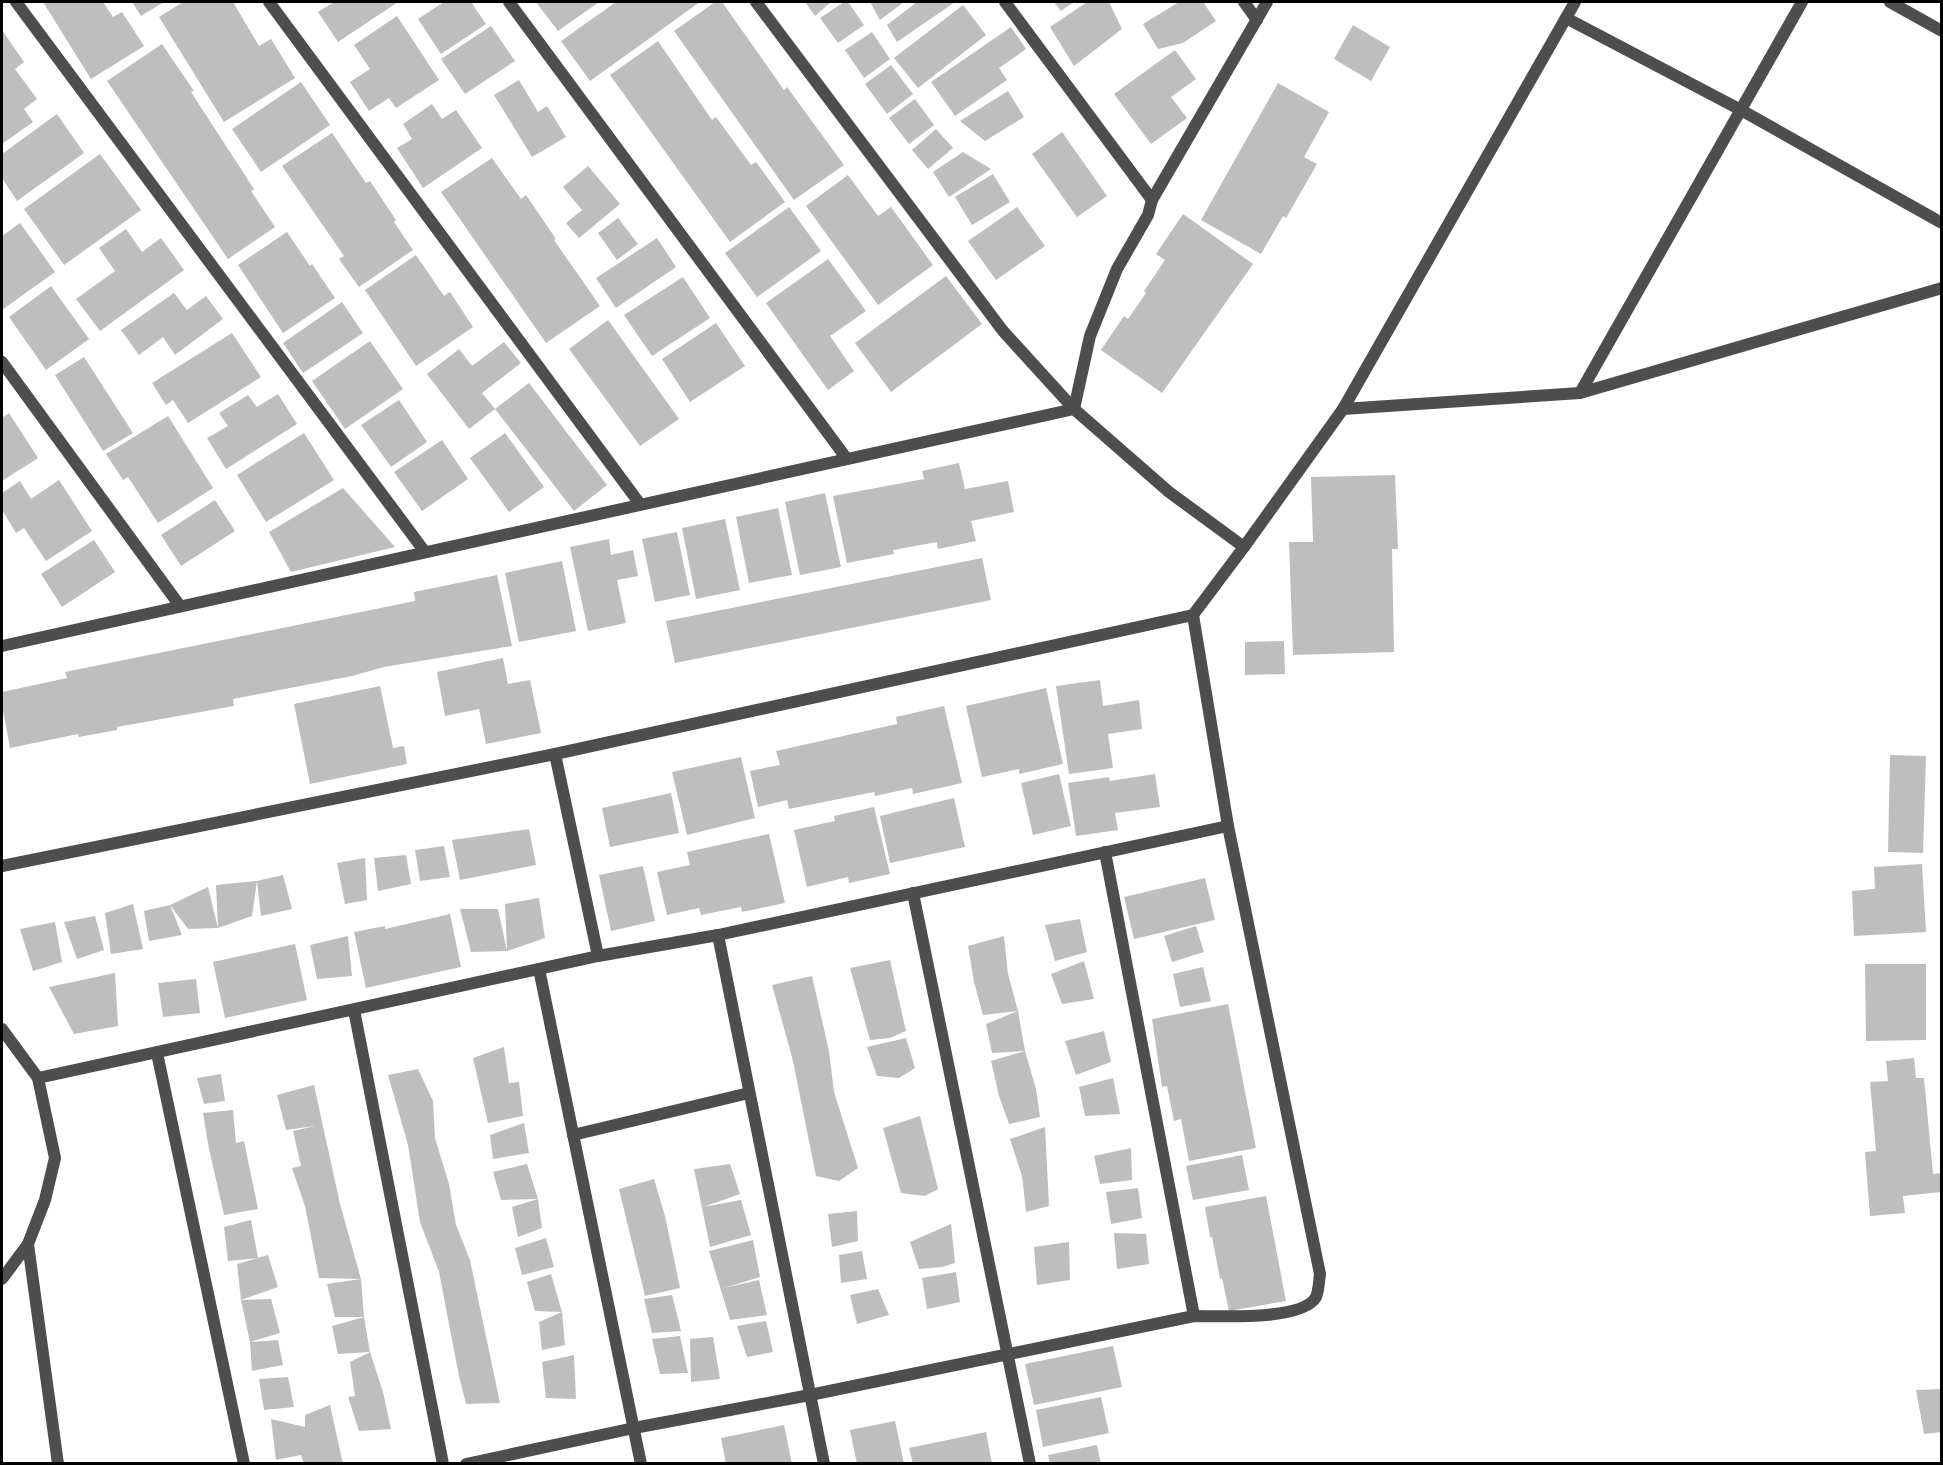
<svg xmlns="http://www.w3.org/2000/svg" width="1943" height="1465" viewBox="0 0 1943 1465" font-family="'Varela Round',sans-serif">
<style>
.building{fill:#bebebe}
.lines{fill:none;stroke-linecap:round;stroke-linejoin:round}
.street{stroke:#4e4e4e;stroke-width:12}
</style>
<rect width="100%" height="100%" fill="#fff"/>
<g class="building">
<path d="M43 2H103L113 17 122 12 144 46 91 79Z"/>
<path d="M132 2H164L141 16Z"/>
<path d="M183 2H233L259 46 271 39 295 78 224 122 159 17Z"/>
<path d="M334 2H398L338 42 318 12Z"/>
<path d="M444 2H471L486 24 441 54 418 19Z"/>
<path d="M536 2H599L558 31Z"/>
<path d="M616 2H700L590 81 561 41Z"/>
<path d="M715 2H722L784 90 787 87 844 165 794 200 674 31Z"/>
<path d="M805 2H831L815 16Z"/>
<path d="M844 2H848L864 25 838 43 820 18Z"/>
<path d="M870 2H904L880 20Z"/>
<path d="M917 2H955L897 42 887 25Z"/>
<path d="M1054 2H1074L1061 11Z"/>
<path d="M1087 2H1109L1122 29 1074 66 1050 27Z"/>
<path d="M1179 2H1203L1216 21 1183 43 1158 49 1143 24Z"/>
<path d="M963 5 986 35 918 88 894 58Z"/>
<path d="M397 16 439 80 396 108 389 98 369 111 350 82 370 69 354 45Z"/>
<path d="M1353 25 1390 47 1371 81 1334 59Z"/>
<path d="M491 26 515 61 465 94 441 59Z"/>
<path d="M1011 27 1026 49 999 68 1007 80 955 116 931 82Z"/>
<path d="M2 30 24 62 15 69 37 99 24 109 33 122 2 144Z"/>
<path d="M872 32 890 59 864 78 845 50Z"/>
<path d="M658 41 712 120 716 117 751 165 756 162 785 202 730 242 610 75Z"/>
<path d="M162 44 194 91 191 92 254 189 251 191 275 227 228 259 107 81Z"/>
<path d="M1175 50 1196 79 1171 97 1187 118 1151 144 1114 94Z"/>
<path d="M891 65 913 94 887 114 865 84Z"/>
<path d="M519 80 538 112 547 106 566 137 532 157 494 95Z"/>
<path d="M301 82 330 125 261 172 232 129Z"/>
<path d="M1278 83 1329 112 1304 157 1317 164 1286 218 1283 216 1261 254 1201 220Z"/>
<path d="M1008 91 1024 117 985 141 960 121Z"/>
<path d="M915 99 934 125 909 144 889 118Z"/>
<path d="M432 104 442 119 456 110 482 148 423 188 397 148 412 139 403 124Z"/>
<path d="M57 114 84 153 17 201 2 178V154Z"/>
<path d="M936 129 953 148 928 169 912 150Z"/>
<path d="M1062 132 1107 196 1077 217 1032 154Z"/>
<path d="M332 133 366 183 370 181 396 220 394 222 413 250 359 287 339 259 344 256 282 166Z"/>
<path d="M963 152 991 169 949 197 933 172Z"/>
<path d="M100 154 141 210 64 265 24 209Z"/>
<path d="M492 158 521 199 526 195 556 239 554 240 600 306 546 343 441 192Z"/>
<path d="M588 166 620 204 579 238 566 223 582 210 563 187Z"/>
<path d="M993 174 1010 202 972 225 955 197Z"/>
<path d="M848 175 878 216 891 207 933 265 878 305 806 206Z"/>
<path d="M789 207 821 251 757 297 725 253Z"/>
<path d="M1017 207 1045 246 996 280 968 241Z"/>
<path d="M1183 214 1253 264 1162 393 1101 350 1124 316 1128 319 1146 293 1144 291 1165 260 1156 254Z"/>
<path d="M618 218 638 244 617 260 598 233Z"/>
<path d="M20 223 55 272 2 310V236Z"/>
<path d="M126 229 142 252 161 238 184 270 100 331 76 299 115 271 99 248Z"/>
<path d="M287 232 310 266 312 264 335 298 283 333 238 265Z"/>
<path d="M657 238 676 267 616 308 596 278Z"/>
<path d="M416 255 444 296 450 292 473 327 416 366 365 290Z"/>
<path d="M828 259 866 311 830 336 854 371 828 390 766 303Z"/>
<path d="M946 276 982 324 891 392 855 343Z"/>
<path d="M683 277 710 318 652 356 624 315Z"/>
<path d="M51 286 89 339 46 370 9 317Z"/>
<path d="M174 293 187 310 206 296 223 319 175 355 163 337 139 355 121 330Z"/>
<path d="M342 302 363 333 303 373 283 343Z"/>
<path d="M608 320 679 419 640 446 569 349Z"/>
<path d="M716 323 745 366 690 402 662 359Z"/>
<path d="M232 333 261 377 188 423 173 400 166 405 152 383Z"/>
<path d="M370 341 403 389 345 429 312 381Z"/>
<path d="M504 342 521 363 482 393 495 409 469 429 427 374 459 349 472 366Z"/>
<path d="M84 357 133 433 103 451 55 375Z"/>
<path d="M529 383 607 485 574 511 495 409Z"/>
<path d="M278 394 297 424 226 469 207 438 228 426 219 413 248 395 257 407Z"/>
<path d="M399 400 427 442 391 467 361 425Z"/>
<path d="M9 413 38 458 2 481V418Z"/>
<path d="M168 416 213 488 158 523 128 477 123 480 106 454Z"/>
<path d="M304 433 334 480 266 522 237 475Z"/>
<path d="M505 433 544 487 509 512 470 458Z"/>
<path d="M442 440 468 479 422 511 394 472Z"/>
<path d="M959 463 965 489 1008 481 1014 512 971 521 976 541 938 549 937 542 893 550 894 554 847 563 833 496 924 479 922 471Z"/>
<path d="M1395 475 1398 549H1392L1394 652 1293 655 1289 542H1313L1311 477Z"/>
<path d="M59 480 92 531 46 561 24 528 16 533 2 510V493L20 481 31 499Z"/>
<path d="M343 488 395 547 291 572 269 532Z"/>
<path d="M825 493 841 567 800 575 785 502Z"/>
<path d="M215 500 235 531 181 566 161 535Z"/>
<path d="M778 508 792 575 749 583 736 517Z"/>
<path d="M725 519 740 590 696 599 682 528Z"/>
<path d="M677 532 690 595 655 602 642 539Z"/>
<path d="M609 539 611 555 633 550 638 576 617 580 626 623 588 631 570 547Z"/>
<path d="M94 540 115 572 62 607 41 574Z"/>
<path d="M982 558 991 600 675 663 666 621Z"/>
<path d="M562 561 576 631 519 642 505 573Z"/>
<path d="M497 575 512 646 384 667 352 676 233 699 234 706 117 727V730L79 737 78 734 10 748 2 705V692L67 678 65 672 415 601 414 592Z"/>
<path d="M1284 641 1285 674 1245 675V642Z"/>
<path d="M503 658 508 684 530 680 541 733 486 744 479 709 445 716 437 672Z"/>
<path d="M1100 680 1103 706 1139 700 1142 729 1108 734 1113 768 1069 774 1056 686Z"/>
<path d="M380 686 393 748 404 746 407 764 310 784 294 704Z"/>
<path d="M1046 688 1063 764 1019 774V769L982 777 966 706Z"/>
<path d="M944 706 962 783 913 794 912 788 875 796 874 792 789 809 787 800 758 807 750 771 780 765 776 751 897 724 896 717Z"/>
<path d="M1890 755 1926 756 1923 853 1888 852Z"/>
<path d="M741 757 755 818 687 835 672 772Z"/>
<path d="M1059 774 1071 826 1033 835 1021 783Z"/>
<path d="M1155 774 1160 807 1115 813 1118 830 1076 836 1068 783 1109 777 1110 781Z"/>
<path d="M671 793 679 833 610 847 602 808Z"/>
<path d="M954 798 965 847 890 863 880 816Z"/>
<path d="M874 807 890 874 849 883 848 877 807 887 794 830 835 821 834 816Z"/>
<path d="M529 829 536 865 460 880 452 840Z"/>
<path d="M769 834 785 903 742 912 741 907 701 915 699 908 667 915 657 872 690 865 687 852Z"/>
<path d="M444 846 450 877 420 881 415 850Z"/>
<path d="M406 855 411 884 378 891 374 858Z"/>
<path d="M365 858 367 900 345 904 337 863Z"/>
<path d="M1922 864 1926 932 1854 936 1852 891 1875 889 1874 867Z"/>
<path d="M643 866 655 921 611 931 599 875Z"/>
<path d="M283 875 292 909 261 916 257 881Z"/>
<path d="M1205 878 1215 920 1134 939 1124 897Z"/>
<path d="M257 881 252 916 218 928 188 929 170 905 182 935 149 941 144 911 170 905 208 887 218 928 216 885Z"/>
<path d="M539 898 545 938 507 951 471 952 460 909H498L507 951 505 904Z"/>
<path d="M133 904 143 949 111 954 105 913Z"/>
<path d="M450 914 461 967 366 988 354 932 385 926V929Z"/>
<path d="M95 916 104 950 77 959 64 922Z"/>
<path d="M1080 919 1087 952 1055 961 1045 925Z"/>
<path d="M55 922 62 962 33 971 20 929Z"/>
<path d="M1196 926 1204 952 1172 962 1164 936Z"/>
<path d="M348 936 352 976 317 979 310 945Z"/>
<path d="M1004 936 1008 974 1018 1011 1025 1051 1036 1089 1040 1117 1009 1124 999 1096 991 1061 1025 1051 992 1053 986 1024 1018 1011 983 1015 974 982 968 946Z"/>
<path d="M295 944 307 1000 225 1018 213 962Z"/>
<path d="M890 960 906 1031 890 1038 870 1040 850 968Z"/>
<path d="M1084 961 1094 999 1062 1004 1051 974Z"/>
<path d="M1865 964H1926V1040L1866 1041Z"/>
<path d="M1203 967 1211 1001 1180 1007 1173 974Z"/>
<path d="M115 973 118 1026 74 1034 49 987Z"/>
<path d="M812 976 829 1051 834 1092 858 1168 839 1181 816 1176 793 1061 772 985Z"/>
<path d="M196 979 200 1013 163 1017 158 983Z"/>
<path d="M1228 1004 1256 1148 1189 1161 1181 1119 1174 1121 1167 1086 1162 1087 1152 1019Z"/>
<path d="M1104 1031 1111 1062 1076 1075 1065 1041Z"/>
<path d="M906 1038 915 1068 899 1078 877 1076 867 1047Z"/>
<path d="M504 1047 509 1083 519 1082 523 1116 488 1123 473 1058Z"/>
<path d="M1914 1058 1916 1078H1924L1933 1174 1941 1173V1192L1903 1196 1905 1213 1870 1216 1865 1152 1876 1151 1870 1082 1888 1081 1886 1061Z"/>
<path d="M418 1069 433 1101 435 1138 449 1184 456 1225 470 1260 500 1403 466 1404 459 1376 439 1272 420 1222 408 1145 388 1075Z"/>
<path d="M221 1074 225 1101 204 1104 197 1078Z"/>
<path d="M1113 1078 1120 1114 1085 1116 1079 1087Z"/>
<path d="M314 1085 340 1204 361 1279 364 1317H335L327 1284 361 1279 319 1278 305 1206 292 1168 301 1166 293 1131 315 1126 286 1130 277 1095Z"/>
<path d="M233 1110 236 1143 244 1141 258 1209 224 1215 209 1149 203 1113Z"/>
<path d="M920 1116 938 1189 925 1196 901 1193 883 1128Z"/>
<path d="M524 1123 529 1153 493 1159 490 1135Z"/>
<path d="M1045 1127 1049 1206 1026 1212 1022 1176 1010 1139Z"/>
<path d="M1131 1148 1132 1180 1100 1184 1094 1156Z"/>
<path d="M1242 1155 1249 1190 1193 1200 1186 1166Z"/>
<path d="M527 1164 538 1199 501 1200 493 1172Z"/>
<path d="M730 1164 740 1194 703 1207 741 1200 751 1235 710 1247 694 1169Z"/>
<path d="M654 1179 665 1216 680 1288 645 1296 619 1189Z"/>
<path d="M1138 1188 1142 1218 1111 1224 1106 1192Z"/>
<path d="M1266 1196 1286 1301 1229 1311 1222 1278 1220 1279 1212 1237H1210L1205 1207Z"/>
<path d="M538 1199 542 1228 518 1237 512 1207Z"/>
<path d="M857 1211 858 1241 832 1247 828 1214Z"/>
<path d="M251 1220 258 1258 228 1261 224 1227Z"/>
<path d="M951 1224 955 1263 942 1267 919 1269 910 1242Z"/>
<path d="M1114 1233 1146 1234 1149 1264 1117 1269Z"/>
<path d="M546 1238 554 1267 522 1275 515 1248Z"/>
<path d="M753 1240 760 1277 724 1288 759 1280 767 1315 730 1320 709 1251Z"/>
<path d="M1069 1242 1070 1280 1037 1285 1034 1247Z"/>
<path d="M862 1251 867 1279 841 1283 839 1255Z"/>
<path d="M268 1255 278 1287 241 1300 237 1264Z"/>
<path d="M956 1272 960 1302 927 1309 922 1278Z"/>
<path d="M551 1274 562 1312 535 1311 527 1282Z"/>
<path d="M878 1289 889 1315 857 1324 850 1295Z"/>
<path d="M672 1295 681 1331 652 1333 644 1299Z"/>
<path d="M271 1299 280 1333 250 1342 278 1340 283 1365 252 1371 250 1342 241 1300Z"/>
<path d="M562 1312 565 1345 542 1350 539 1322Z"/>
<path d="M364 1317 370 1352 383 1392 391 1429 359 1431 348 1397 355 1396 350 1362 370 1352 338 1354 332 1326Z"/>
<path d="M766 1321 773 1352 747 1357 737 1326Z"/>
<path d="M680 1336 688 1373 660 1374 652 1339Z"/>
<path d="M713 1337 720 1379 691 1382 690 1339Z"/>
<path d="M1113 1346 1122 1387 1034 1405 1025 1364Z"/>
<path d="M574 1355 576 1399 546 1398 542 1362Z"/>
<path d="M288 1377 294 1407 264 1410 259 1379Z"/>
<path d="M1941 1389V1432L1924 1434 1916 1390Z"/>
<path d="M1101 1397 1109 1433 1043 1447 1036 1410Z"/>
<path d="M330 1405 343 1464H304L301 1455 276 1460 271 1419 305 1427V1415Z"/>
<path d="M895 1421 904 1464H857L850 1430Z"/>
<path d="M784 1425 792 1464H726L721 1438Z"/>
<path d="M986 1432 992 1464H913L909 1448Z"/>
<path d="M1097 1445 1101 1464H1050L1048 1455Z"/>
</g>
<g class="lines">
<g class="street">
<path d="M16 2 425 552"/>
<path d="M269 2 640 504"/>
<path d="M509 2 847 459"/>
<path d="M756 2 1003 331 1074 409 1169 492 1244 547 1343 409 1575 2"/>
<path d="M1005 2 1152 200"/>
<path d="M1244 2 1257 20"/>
<path d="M1890 2 1942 31"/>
<path d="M1566 18 1741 110 1942 223"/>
<path d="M2 362 180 606"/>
<path d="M1580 393 1802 2"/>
<path d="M1343 409 1580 393 1942 288"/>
<path d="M1193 615 1244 547"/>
<path d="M2 646 1074 409 1090 336 1117 269 1148 215 1152 200 1267 2"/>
<path d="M555 754 598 956"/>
<path d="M1105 852 1194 1316"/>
<path d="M2 866 555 754 1193 615 1228 826 1320 1274C1319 1280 1319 1290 1316 1297 1303 1321 1219 1316 1194 1316L810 1395 634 1428 466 1464"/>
<path d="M913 893 1030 1464"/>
<path d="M718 935 824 1464"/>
<path d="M539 969 641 1464"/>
<path d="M354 1010 443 1464"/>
<path d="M2 1029 38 1078 55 1158 45 1200 28 1244 2 1279"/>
<path d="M157 1053 244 1464"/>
<path d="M38 1078 598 956 718 935 1228 826"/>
<path d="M573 1135 749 1093"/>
<path d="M28 1244 58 1464"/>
</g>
</g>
<rect width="1943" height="1465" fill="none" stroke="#000000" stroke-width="6"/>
</svg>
